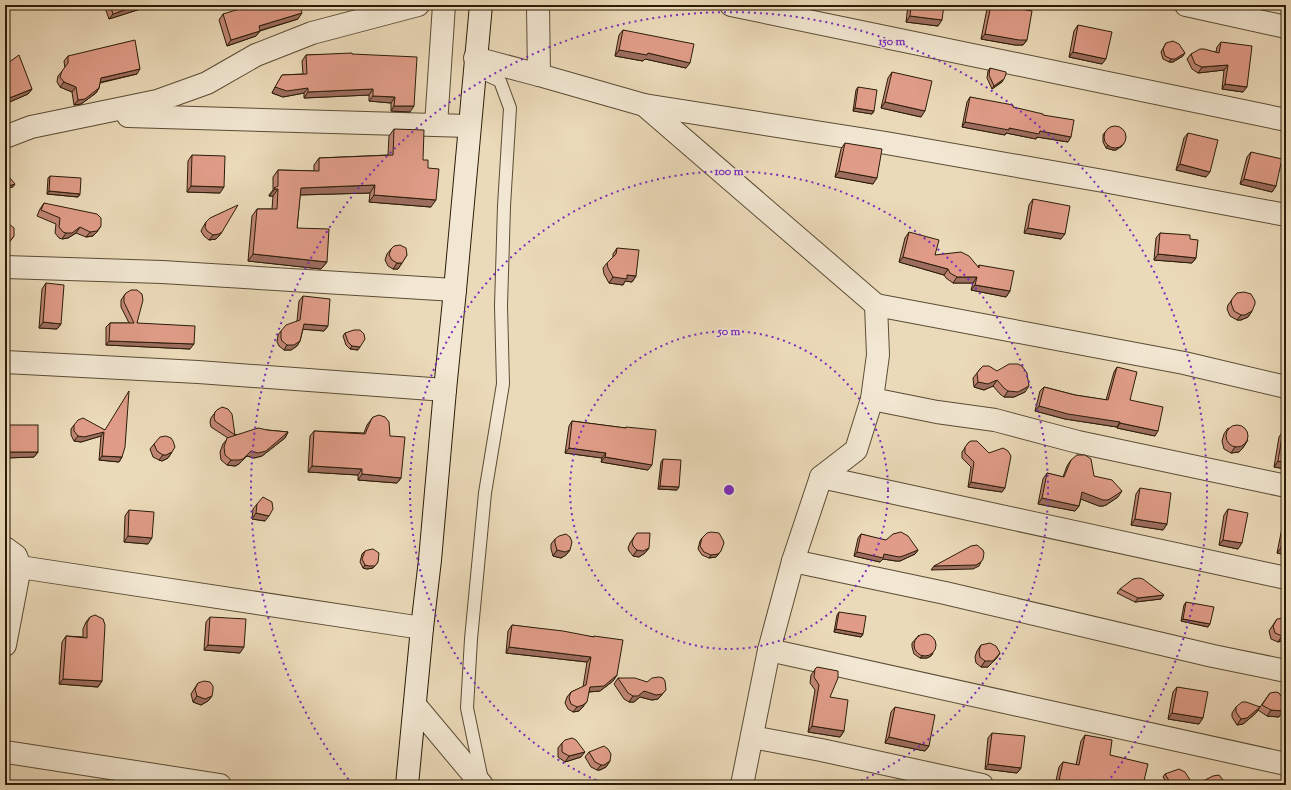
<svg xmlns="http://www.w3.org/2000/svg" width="1291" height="790" viewBox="0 0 1291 790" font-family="'Sorts Mill Goudy',serif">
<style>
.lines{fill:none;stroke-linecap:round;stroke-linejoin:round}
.lane-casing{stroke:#5a4c34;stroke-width:14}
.street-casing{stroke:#5a4c34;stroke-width:24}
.secondary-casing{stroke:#2a1c07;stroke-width:24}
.lane{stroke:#f2e7d2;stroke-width:12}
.street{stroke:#f2e7d2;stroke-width:22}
.secondary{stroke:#f2e7d2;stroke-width:22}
.wall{fill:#c18675;stroke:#2a1c07}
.shaded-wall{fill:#9d6d5f;stroke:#2a1c07}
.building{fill:#e09c88;stroke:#2a1c07}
.ring{fill:none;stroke:#7b2cbf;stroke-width:2;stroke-dasharray:2 4}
.centre{fill:#7b2cbf;stroke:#f2e7d2;stroke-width:2}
.ring-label{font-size:12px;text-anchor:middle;font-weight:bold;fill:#7b2cbf;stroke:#f2e7d2;stroke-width:3;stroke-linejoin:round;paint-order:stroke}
</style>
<rect width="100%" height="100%" fill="#ebdab9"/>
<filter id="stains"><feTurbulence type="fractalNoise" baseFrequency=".005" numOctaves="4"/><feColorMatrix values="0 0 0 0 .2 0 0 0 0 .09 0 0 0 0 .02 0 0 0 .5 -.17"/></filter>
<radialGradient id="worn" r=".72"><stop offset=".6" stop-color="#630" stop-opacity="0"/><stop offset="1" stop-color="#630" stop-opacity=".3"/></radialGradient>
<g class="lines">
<g class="lane-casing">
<path id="lane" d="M474 69 500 81 510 108 504 206 501 306 503 384 485 493 471 639 467 708 482 780"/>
</g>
<g class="street-casing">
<g id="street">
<path d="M538 5 539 75 644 105 876 305 878 355 872 399 856 450 821 477 793 561 769 650 742 785"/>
<path d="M731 5 1286 120"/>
<path d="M1186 5 1286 27"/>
<path d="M475 58 539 75"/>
<path d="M644 105 886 143 1109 182 1286 215"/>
<path d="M128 116 469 126"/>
<path d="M436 125 444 5"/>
<path d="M5 137 31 127 157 101 207 83 256 55 312 33 418 5"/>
<path d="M5 267 162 272 455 290"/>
<path d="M876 305 1184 363 1286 387"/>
<path d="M5 362 198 372 445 390"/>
<path d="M872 399 937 412 995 420 1078 442 1286 486"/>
<path d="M821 477 1286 578"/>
<path d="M5 548 16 556 20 567 5 645"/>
<path d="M793 561 945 593 1213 656 1286 671"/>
<path d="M20 567 422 628"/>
<path d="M769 650 1286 764"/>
<path d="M415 705 482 785"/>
<path d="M752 737 821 750 982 785"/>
<path d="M6 752 220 785"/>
</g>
</g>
<g class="secondary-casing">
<path id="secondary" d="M407 785 422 628 430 560 445 390 455 290 481 5"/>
</g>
<use href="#lane" class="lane"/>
<use href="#street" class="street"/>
<use href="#secondary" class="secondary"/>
</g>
<g class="wall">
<path d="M104 5H153L109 19Z"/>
<path d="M908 5H944L938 26 906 22Z"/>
<path d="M990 5H999L1027 40 1023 45H1015L981 39 987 9Z"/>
<path d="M223 14 298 19 260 31 256 36 227 46 219 20Z"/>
<path d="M1078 25 1102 64 1069 57 1074 31Z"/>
<path d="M623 30 686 68 645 59 643 61 615 56 619 35Z"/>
<path d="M1221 42 1243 92 1222 89 1224 70 1198 73 1192 69 1187 59 1191 54 1216 52 1217 47Z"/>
<path d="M1166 43 1183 56 1173 62H1169L1163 59 1161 52Z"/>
<path d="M352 54 410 112 391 111V103L369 101V95L304 98V93L283 97 272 93 282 75 303 74 302 61 306 55Z"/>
<path d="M68 56 137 74 100 83 99 88 96 93 81 104 74 105 72 92 60 87 57 82 58 76 65 68 64 61Z"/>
<path d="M5 65 32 89 28 94 5 104Z"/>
<path d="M990 68 1002 82 992 89 987 78 988 71Z"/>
<path d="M892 72 921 117 881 108 888 78Z"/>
<path d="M858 87 874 111 872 114 853 111 856 90Z"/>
<path d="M970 97 1043 115 1068 142 1037 137 1036 139 1006 133 1005 135 962 127 967 102Z"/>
<path d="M394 129 423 160 428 168 431 207 369 202 370 193 300 195 297 228 327 262 321 269 248 261 252 216 257 209H272L273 196H269V195L273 190V177L278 170 314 171V165L319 158 388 155 389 136Z"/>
<path d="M1105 132 1122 146 1116 150H1113L1106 148 1103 142V135Z"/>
<path d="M1188 133 1206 177 1176 170 1184 138Z"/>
<path d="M845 143 873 184 835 177 841 149Z"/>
<path d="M1251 152 1276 186 1272 192 1240 184 1247 157Z"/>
<path d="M192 155 220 193 187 192 188 161Z"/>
<path d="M50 176 80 194 78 197 47 194 48 178Z"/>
<path d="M1033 199 1061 239 1024 233 1029 205Z"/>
<path d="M44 203 97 232 93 236 86 237 76 233 68 238 62 239 59 238 55 233 56 224 37 216 40 209Z"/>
<path d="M206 222 222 232 218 237 216 239 209 240 204 236 201 231 203 227Z"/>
<path d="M909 232 935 255 978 267 979 265 1010 291 1006 297 971 290 973 283H953L946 278 944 275 899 262 905 238Z"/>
<path d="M1160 233 1190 239 1196 258 1192 263 1154 260 1156 238Z"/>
<path d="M617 248 636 276 632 282 625 281 623 285 609 283 604 274 603 268 607 263 613 258V254Z"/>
<path d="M391 249 407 255 398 269H393L388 266 385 260 387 254Z"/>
<path d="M46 283 61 324 57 329 39 328 42 289Z"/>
<path d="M126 293 137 323 190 349 106 345V327L110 323H129L121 307V300Z"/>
<path d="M1237 293 1252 311 1248 317 1241 320H1237L1230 316 1227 309 1228 305Z"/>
<path d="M303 296 328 326 324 331 303 329 300 341 297 346 291 350H284L279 346 277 342 278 335 281 331 297 321 299 301Z"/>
<path d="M345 333 358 350 350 349 346 345 343 336Z"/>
<path d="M1117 367 1130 400 1155 436 1117 428V427L1065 419 1035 411 1040 391 1044 387 1075 395 1106 400 1114 372Z"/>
<path d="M981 368 1025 392 1014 397H1004L1000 394 993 386 984 390 974 387 973 378Z"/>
<path d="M217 410 235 435 267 430 288 432 285 438 262 456 254 458 247 456 239 464 235 466 227 465 221 460 220 452 223 444 228 438 211 427 210 422 211 418Z"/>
<path d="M373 417 390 436 401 478 397 483 358 480V475L308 472 310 436 314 431 364 433 367 425Z"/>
<path d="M572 421 625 428 626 427 648 470 601 462 602 458 565 453 569 426Z"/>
<path d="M9 425 38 452 34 457 5 458V431Z"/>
<path d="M74 425 105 430 122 457 119 462 99 460 101 436 81 442 74 441 71 435V429Z"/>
<path d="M1228 428 1248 440 1242 449 1239 452 1231 453 1224 449 1222 441 1224 434Z"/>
<path d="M1283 431 1286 469 1274 467 1279 437Z"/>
<path d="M969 442 1002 492 968 487 971 467 962 458V452Z"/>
<path d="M154 444 172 452 168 458 162 461 159 460 153 457 150 449Z"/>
<path d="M663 459 677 490 658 489 661 462Z"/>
<path d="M1071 460 1094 476 1118 497 1106 505 1103 506H1099L1081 499 1079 506 1075 511 1038 504 1043 479 1047 473 1063 477 1067 466Z"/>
<path d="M1140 488 1167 524 1163 530 1131 525 1136 494Z"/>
<path d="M257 504 265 521 252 519 253 509Z"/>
<path d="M1286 508V555L1277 553Z"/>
<path d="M1228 509 1238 549 1219 545 1224 515Z"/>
<path d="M129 510 148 544 124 542 125 516Z"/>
<path d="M861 534 918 550 915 554 900 561H896L883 559 880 562 854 556 858 538Z"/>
<path d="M634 537 649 548 645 553 639 557 633 556 629 551 628 548 630 543Z"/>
<path d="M702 538 719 554 716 557 709 558 702 555 698 549 700 541Z"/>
<path d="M555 539 570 550 566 555 561 558 553 556 551 549V544Z"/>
<path d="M365 551 376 565 373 568 367 569 363 568 360 562 362 554Z"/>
<path d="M1120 589 1161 599 1135 602 1117 593Z"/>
<path d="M1186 602 1208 627 1181 621 1184 605Z"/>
<path d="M839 612 863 634 861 637 834 632 837 615Z"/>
<path d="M90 617 102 681 98 687 59 684 62 642 66 636 83 637V629L86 622Z"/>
<path d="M210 617 240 653 204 650 206 622Z"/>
<path d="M1277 619 1285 640 1278 642 1271 639 1269 631Z"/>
<path d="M512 625 593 637 594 636 617 675 613 681 600 691 589 692 583 707 579 711 573 712 568 709 565 703 567 697 571 692 583 687 587 662 506 653 508 631Z"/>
<path d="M919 635 933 653 931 656 927 658H920L914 654 912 647V643Z"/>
<path d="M981 645 1000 653 996 659 988 667H981L976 663 975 657 977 651Z"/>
<path d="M817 667 844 731 840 737 808 732 815 690 810 683 811 675Z"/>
<path d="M618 678 662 695 658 699 652 700 640 697 634 702H629L624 699 614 684Z"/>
<path d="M198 683 212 696 208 701 201 705 193 702 191 694Z"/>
<path d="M1177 687 1199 724 1168 719 1173 692Z"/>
<path d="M1270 693 1279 717 1267 716 1258 710 1256 713 1243 724 1237 725 1232 717V713L1236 707H1260Z"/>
<path d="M895 707 929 746 925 751 885 743 891 712Z"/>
<path d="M1286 729V738H1285Z"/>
<path d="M992 733 1021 768 1017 773 985 769 988 738Z"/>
<path d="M1085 735 1110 755 1143 785H1055L1059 767 1063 762 1076 765 1081 741Z"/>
<path d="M562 743 581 757 565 762 558 757V748Z"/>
<path d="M589 752 610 761 606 767 600 770H597L591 767 585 757Z"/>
<path d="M1165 774 1190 780 1188 783 1186 785H1168L1163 777Z"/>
<path d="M1203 781 1224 785H1200Z"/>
</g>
<g class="shaded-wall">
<path d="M139 5H153L109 19 113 14Z"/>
<path d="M302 13 298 19 255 32 259 26Z"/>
<path d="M910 16 942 20 938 26 906 22Z"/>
<path d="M260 31 256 36 227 46 231 40Z"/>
<path d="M985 34 1027 40 1023 45H1015L981 39Z"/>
<path d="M619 50 648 53 690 63 686 68 645 59 643 61 615 56Z"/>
<path d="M1073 52 1106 59 1102 64 1069 57Z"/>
<path d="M1185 53 1183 56 1173 62H1169L1171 59Z"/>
<path d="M1228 65 1224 70 1198 73 1202 67Z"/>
<path d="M140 69 137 74 97 83 101 78Z"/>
<path d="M1004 79 1002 82 992 89 994 86Z"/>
<path d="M64 82 76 87 72 92 60 87Z"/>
<path d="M1225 84 1247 87 1243 92 1222 89Z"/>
<path d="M275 87 308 88 304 93 283 97 272 93Z"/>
<path d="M99 88 96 93 81 104 74 105 78 100Z"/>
<path d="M32 89 28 94 5 104V103L7 99Z"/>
<path d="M373 89 369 95 304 98 308 92Z"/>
<path d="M373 96 395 97 391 103 369 101Z"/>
<path d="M885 102 925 111 921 117 881 108Z"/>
<path d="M394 106H414L410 112 391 111Z"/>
<path d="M855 108 874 111 872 114 853 111Z"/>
<path d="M965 122 1009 128 1040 131 1071 137 1068 142 1037 137 1036 139 1006 133 1005 135 962 127Z"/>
<path d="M1124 143 1122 146 1116 150H1113L1106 148 1108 145Z"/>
<path d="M1180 164 1210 172 1206 177 1176 170Z"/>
<path d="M839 171 877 178 873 184 835 177Z"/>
<path d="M1244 179 1276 186 1272 192 1240 184Z"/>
<path d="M15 184 13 187 5 189V187Z"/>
<path d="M375 185 370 193 296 195 301 188Z"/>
<path d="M191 186 224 187 220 193 187 192Z"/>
<path d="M275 189H278L273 196H269Z"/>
<path d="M49 191 80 194 78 197 47 194Z"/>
<path d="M374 195 436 200 431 207 369 202Z"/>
<path d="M101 226 97 232 93 236 86 237 90 232Z"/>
<path d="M80 227 76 233 68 238 62 239 66 233Z"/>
<path d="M1028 228 1065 234 1061 239 1024 233Z"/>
<path d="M222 232 218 237 216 239 209 240 213 235Z"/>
<path d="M14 236 8 244 5 245V241Z"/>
<path d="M253 254 327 262 321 269 248 261Z"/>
<path d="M1158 254 1196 258 1192 263 1154 260Z"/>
<path d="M903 257 948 269 944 275 899 262Z"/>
<path d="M397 263H402L398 269H393Z"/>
<path d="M627 275 636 276 632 282 625 281 623 285 609 283 613 277Z"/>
<path d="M957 277H977L973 283H953Z"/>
<path d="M975 285 1010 291 1006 297 971 290Z"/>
<path d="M1252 311 1248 317 1241 320H1237L1241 315Z"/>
<path d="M43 322 61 324 57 329 39 328Z"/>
<path d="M304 324 328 326 324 331 300 329Z"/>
<path d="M109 341 194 344 190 349 106 345Z"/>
<path d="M300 341 297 346 291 350H284L287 345Z"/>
<path d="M352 346 360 347 358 350 350 349Z"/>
<path d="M997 380 993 386 984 390 974 387 978 382Z"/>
<path d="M1029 386 1025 392 1014 397H1004L1008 391Z"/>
<path d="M1039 406 1120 422 1117 427 1065 419 1035 411Z"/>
<path d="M1120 423 1158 431 1155 436 1117 428Z"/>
<path d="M104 432 101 436 81 442 74 441 78 436Z"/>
<path d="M288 432 285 438 262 456 254 458 247 456 239 464 235 466 227 465 231 460Z"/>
<path d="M1246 443 1242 449 1239 452 1231 453 1235 447Z"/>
<path d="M569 448 606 453 602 458 565 453Z"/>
<path d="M9 452H38L34 457 5 458Z"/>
<path d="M172 452 168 458 162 461 159 460 163 455Z"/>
<path d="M102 456 122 457 119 462 99 460Z"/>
<path d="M605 457 652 465 648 470 601 462Z"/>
<path d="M1278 461 1286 463V469L1274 467Z"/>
<path d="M312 466 362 469 358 475 308 472Z"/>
<path d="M362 474 401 478 397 483 358 480Z"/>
<path d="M971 482 1005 488 1002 492 968 487Z"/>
<path d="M660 486 679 487 677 490 658 489Z"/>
<path d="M1122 491 1118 497 1106 505 1103 506H1099L1078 498 1082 492Z"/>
<path d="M1042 498 1079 506 1075 511 1038 504Z"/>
<path d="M256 513 269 516 265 521 252 519Z"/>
<path d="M1135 519 1167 524 1163 530 1131 525Z"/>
<path d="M128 536 152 538 148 544 124 542Z"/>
<path d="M1223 540 1242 543 1238 549 1219 545Z"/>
<path d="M649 548 645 553 639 557 633 556 637 550Z"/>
<path d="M1281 548 1286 549V555L1277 553Z"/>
<path d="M557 550H570L566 555 561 558 553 556Z"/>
<path d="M918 550 915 554 900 561H896L883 559 880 562 854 556 857 552 884 554Z"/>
<path d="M721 551 716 557 709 558 711 555Z"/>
<path d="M378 562 373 568 367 569 363 568 365 565Z"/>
<path d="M981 562 979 566 973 569 931 570 934 566Z"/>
<path d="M1164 595 1161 599 1135 602 1138 598Z"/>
<path d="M1183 619 1210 624 1208 627 1181 621Z"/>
<path d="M836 629 863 634 861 637 834 632Z"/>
<path d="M1286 635V638L1285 640 1278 642 1282 636Z"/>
<path d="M208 645 244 647 240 653 204 650Z"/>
<path d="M509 647 591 657 587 662 506 653Z"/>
<path d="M933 653 931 656 927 658H920L922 656Z"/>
<path d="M1000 653 996 659 988 667H981L985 661Z"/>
<path d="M617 675 613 681 600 691 587 692 590 687Z"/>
<path d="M63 679 102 681 98 687 59 684Z"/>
<path d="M666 690 658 699 652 700 640 697 634 702H629L633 696 644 691Z"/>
<path d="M197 696H212L208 701 201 705 193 702Z"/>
<path d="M587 702 579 711 573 712 577 707Z"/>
<path d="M1260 707 1256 713 1243 724 1237 725 1241 719Z"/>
<path d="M1271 710 1283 711 1279 717 1267 716Z"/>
<path d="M1172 713 1203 718 1199 724 1168 719Z"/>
<path d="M812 726 844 731 840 737 808 732Z"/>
<path d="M889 737 929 746 925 751 885 743Z"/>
<path d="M585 752 581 757 565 762 569 756Z"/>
<path d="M610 761 606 767 600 770H597L601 765Z"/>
<path d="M988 764 1021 768 1017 773 985 769Z"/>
<path d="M1059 780 1084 785H1056Z"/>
<path d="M1090 780 1114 785H1087Z"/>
</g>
<g class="building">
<path d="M110 5H139L113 14Z"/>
<path d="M253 5H299L302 13 259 26 260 31 231 40 223 14Z"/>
<path d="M911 5H944L942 20 910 16Z"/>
<path d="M991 5H999L1032 11 1027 40H1019L985 34Z"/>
<path d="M1078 25 1112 32 1106 59 1073 52Z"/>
<path d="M623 30 694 44 690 63 648 53 647 55 619 50Z"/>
<path d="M135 40 140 69 101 78 99 88 85 99 78 100 76 87 64 82 60 77 62 71 68 63V56Z"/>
<path d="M1173 41 1179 44 1185 53 1175 59H1171L1165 56 1163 49 1166 43Z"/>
<path d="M1221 42 1252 46 1247 87 1225 84 1228 65 1202 67 1195 64 1191 54 1200 49H1204L1219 53Z"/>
<path d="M352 53V54L417 57 414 106H394L395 97 373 96V89L308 92V88L287 91 275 87 282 75 307 74 306 55Z"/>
<path d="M19 55 32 89 7 99 5 90V65Z"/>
<path d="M990 68 1006 72V74L1004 79 994 86 989 75Z"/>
<path d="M892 72 932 81 925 111 885 102Z"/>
<path d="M858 87 877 90 874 111 855 108Z"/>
<path d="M970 97 1013 105V107L1043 114V115L1074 120 1071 137 1040 131 1039 134 1009 128V130L965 122Z"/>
<circle cx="1115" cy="137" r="11"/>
<path d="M394 129 424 130 423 160H428V168L439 169 436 200 374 195 375 185 301 188 297 228 329 229 327 262 253 254 257 209H277L278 189H275L274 188 278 186V170L319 171V158L393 155Z"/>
<path d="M1188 133 1218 140 1210 172 1180 164Z"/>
<path d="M845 143 882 149 877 178 839 171Z"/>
<path d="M1251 152 1282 159 1276 186 1244 179Z"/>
<path d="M192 155 225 156 224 187 191 186Z"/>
<path d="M5 172 15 184 5 187Z"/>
<path d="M50 176 81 178 80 194 49 191Z"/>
<path d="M1033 199 1070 206 1065 234 1028 228Z"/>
<path d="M44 203 97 214 101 218V226L97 231 90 232 80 227 72 233H66L63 232 59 227 60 218 41 210Z"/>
<path d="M238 205 222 232 219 234 213 235 207 231 205 227 206 222 210 218Z"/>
<path d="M5 223 9 224 14 228V236L10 241 6 242 5 241Z"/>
<path d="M909 232 939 240 935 255 961 252 969 256 979 268V265L1014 271 1010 291 975 285 977 277H957L950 273 948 269 903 257Z"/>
<path d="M1160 233 1190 235V239L1198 240 1196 258 1158 254Z"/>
<path d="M400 245 406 248 407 255 402 263H397L392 260 389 255 391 249 394 246Z"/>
<path d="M617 248 639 250 636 276 627 275V279L613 277 608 268 607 263 616 254Z"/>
<path d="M46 283 64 285 61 324 43 322Z"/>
<path d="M131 290H137L142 294 143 300 137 323 195 326 194 344 109 341 110 323H134L124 302V296L126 293Z"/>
<path d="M1244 292 1251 294 1255 301V304L1252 311 1245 315H1241L1234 311 1231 303 1232 299 1237 293Z"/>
<path d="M303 296 330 299 328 326 304 324 300 341 294 345H287L282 341 281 338V331L286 325 300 320Z"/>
<path d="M354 330H360L364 334 365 339 360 347 352 346 348 342 345 333Z"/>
<path d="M1009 364H1018L1022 366 1027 373 1029 386 1018 392 1008 391 1004 388 997 380 988 384 978 382 977 373 981 368 983 366H989L997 371Z"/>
<path d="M1117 367 1137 372 1130 400 1163 407 1158 431 1120 423V422L1068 414 1039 406 1044 387 1075 395 1108 400Z"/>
<path d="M129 391 125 447 122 457 102 456 104 432 84 437 78 436 74 431V425L78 420 83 418 105 430Z"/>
<path d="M222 407 228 409 232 414 235 435 215 421 214 417 215 412 217 410Z"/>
<path d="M379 415 385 417 389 422 390 436 405 437 401 478 362 474V469L312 466 314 431 365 434 371 420 373 417Z"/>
<path d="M572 421 626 428V427L656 430 652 465 605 457 606 453 569 448Z"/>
<circle cx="1237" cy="436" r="11"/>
<rect x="9" y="425" width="29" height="27"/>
<path d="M258 428 267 430 288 432 266 451 258 453 251 451 243 459 239 460H231L225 455 224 447 227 438Z"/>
<path d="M1283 431 1286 432V463L1278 461Z"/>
<path d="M166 436 171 438 173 441 175 447 172 452 166 455H163L157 451 154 444 160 437Z"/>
<path d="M971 441H977L989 453 1003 448 1008 451 1011 456 1005 488 971 482 974 462 965 453V447L969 442Z"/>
<path d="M1077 455H1085L1091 459 1094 476 1112 480 1122 491 1110 499 1107 500H1103L1082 492 1079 506 1042 498 1047 473 1064 477 1071 460Z"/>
<path d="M663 459 681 460 679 487 660 486Z"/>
<path d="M1140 488 1171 493 1167 524 1135 519Z"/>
<path d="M263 497 272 502 273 509 269 516 256 513 257 504Z"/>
<path d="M1228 509 1248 513 1242 543 1223 540Z"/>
<path d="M129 510 154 512 152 538 128 536Z"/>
<path d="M1286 522V549L1281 548Z"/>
<path d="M711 532 719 533 723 540 724 543 721 551 718 554 711 555 704 552 700 546 702 538 707 533Z"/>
<path d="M901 532 908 536 918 550 903 556 899 557 884 554 883 558 857 552 861 534 886 540 893 534Z"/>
<path d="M637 533H650L649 548 643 551 637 550 633 546 632 542 634 537Z"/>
<path d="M566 534 570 537 572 542 570 550 565 552 557 550 555 543V539L559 536Z"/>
<path d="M977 545 983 550 984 553 983 559 981 562 976 565 934 566 971 546Z"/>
<path d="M373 549 379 553 378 562 375 566H369L365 565 362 559 365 551 368 550Z"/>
<path d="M1139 578 1143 579 1164 595 1138 598 1120 589 1133 579Z"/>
<path d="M1186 602 1214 607 1210 624 1183 619Z"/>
<path d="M839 612 866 616 863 634 836 629Z"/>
<path d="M95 615 103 619 105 625 102 681 63 679 66 636 87 638V623L90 617Z"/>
<path d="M210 617 246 619 244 647 208 645Z"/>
<path d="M1285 618 1286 619V635L1282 636 1275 633 1273 626 1277 619Z"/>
<path d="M512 625 563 631 594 637V636L623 640 617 675 604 686 590 687 587 702 583 705 577 707 571 704 569 698 571 692 586 685 591 657 509 647Z"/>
<circle cx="925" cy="645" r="11"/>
<path d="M990 643 996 646 1000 653 994 660 992 661H985L980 657 979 651 981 645Z"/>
<path d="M817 667 838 671V678L830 697 848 700 844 731 812 726 819 685 814 677 815 669Z"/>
<path d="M659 677 663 678 665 681 666 690 662 694 656 695 644 691 638 696H633L628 693 618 678H635L647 682 652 678Z"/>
<path d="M204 681 210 682 213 686V690L212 696 205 699 197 696 195 689 198 683Z"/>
<path d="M1177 687 1208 692 1203 718 1172 713Z"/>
<path d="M1276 692 1279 693 1284 701 1283 711 1271 710 1262 705 1270 693Z"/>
<path d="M1242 702H1246L1260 707 1247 718 1241 719 1236 712V707Z"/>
<path d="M895 707 935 715 929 746 889 737Z"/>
<path d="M992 733 1025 736 1021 768 988 764Z"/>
<path d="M1085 735 1112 740 1110 755 1148 764 1143 785H1114L1090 780 1089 785H1084L1059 780 1063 762 1079 765Z"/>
<path d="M572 738 576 740 585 752 569 756 562 752V743L565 740Z"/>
<path d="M604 746 608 749 611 754 610 761 604 765H601L595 762 589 752Z"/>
<path d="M1179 769 1185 772 1190 780 1184 785H1174L1171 784 1165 774Z"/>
<path d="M1219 775 1223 780 1224 785H1206L1203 781 1213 776Z"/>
</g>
<g class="ring">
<circle cx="729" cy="490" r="159"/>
<path d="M607 785A319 319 0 1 1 851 785"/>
<path d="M352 784A478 478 0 1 1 1106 784"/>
</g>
<circle cx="729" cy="490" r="6" class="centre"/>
<g class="ring-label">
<text x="892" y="45">150 m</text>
<text x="729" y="175">100 m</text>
<text x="729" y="335">50 m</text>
</g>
<rect width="1291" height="790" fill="none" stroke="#ebdab9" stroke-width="20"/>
<rect x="6" y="6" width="1279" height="778" fill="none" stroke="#2a1c07" stroke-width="2"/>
<rect x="10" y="10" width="1271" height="770" fill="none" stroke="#2a1c07"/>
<rect width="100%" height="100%" filter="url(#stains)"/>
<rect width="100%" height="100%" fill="url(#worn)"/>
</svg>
